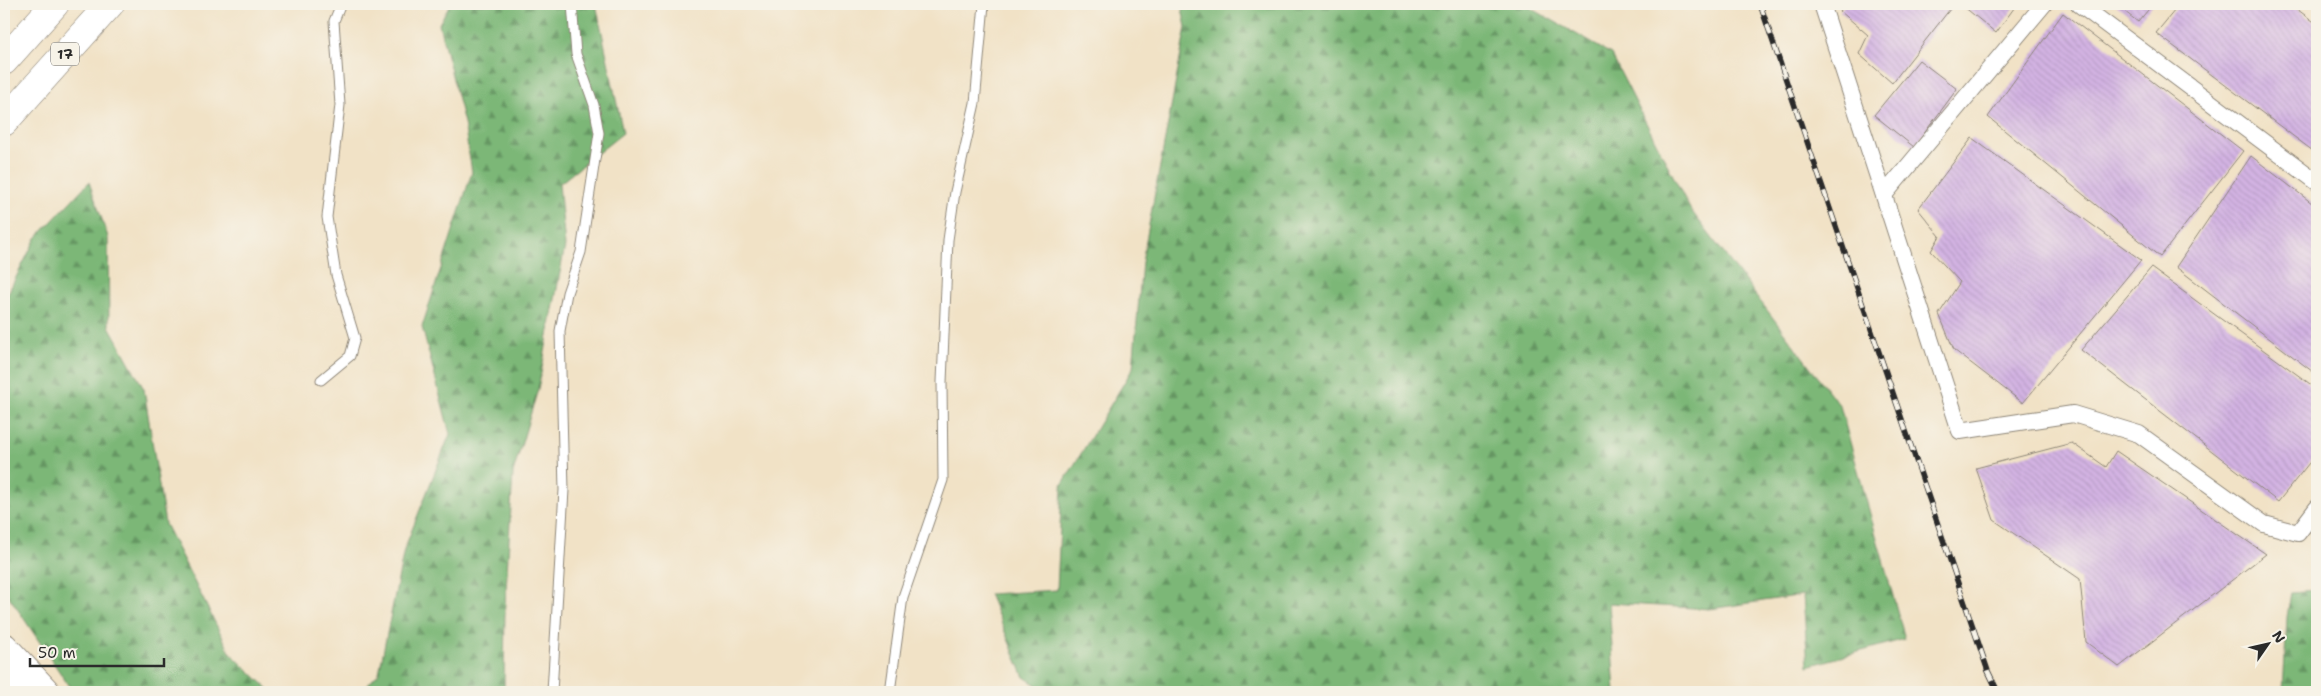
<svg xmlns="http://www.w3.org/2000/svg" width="2321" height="696" viewBox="0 0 2321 696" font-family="'Shantell Sans',sans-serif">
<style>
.forest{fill:url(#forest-firs);stroke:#537151}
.building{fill:url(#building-back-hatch)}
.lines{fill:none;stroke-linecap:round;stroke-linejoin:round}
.service-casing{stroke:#8e8678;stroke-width:11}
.minor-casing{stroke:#8e8678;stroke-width:18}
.primary-casing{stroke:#8e8678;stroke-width:28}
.motorway-casing{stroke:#8e8678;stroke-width:29}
.service{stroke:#fff;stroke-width:9}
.minor{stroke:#fff;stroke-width:16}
.primary{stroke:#fff;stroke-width:26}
.motorway{stroke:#fff;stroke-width:28}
.rail-casing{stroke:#2b2b2b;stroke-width:5.5}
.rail{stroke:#f7f3e8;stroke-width:4;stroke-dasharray:11;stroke-linecap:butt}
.labels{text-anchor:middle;stroke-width:4;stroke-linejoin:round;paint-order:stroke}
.shield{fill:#f7f3e8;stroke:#686764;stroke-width:1}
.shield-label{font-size:14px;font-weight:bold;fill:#2b2b2b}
</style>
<defs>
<pattern id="forest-firs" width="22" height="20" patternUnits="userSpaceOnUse" patternTransform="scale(1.25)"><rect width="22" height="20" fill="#7bb777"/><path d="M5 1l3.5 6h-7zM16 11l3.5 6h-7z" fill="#659562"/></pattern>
<pattern id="building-back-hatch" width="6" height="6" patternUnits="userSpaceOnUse" patternTransform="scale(1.25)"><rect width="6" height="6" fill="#d3b3e3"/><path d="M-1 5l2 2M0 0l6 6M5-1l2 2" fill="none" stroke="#b59ac3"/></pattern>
</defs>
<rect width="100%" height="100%" fill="#f7f3e8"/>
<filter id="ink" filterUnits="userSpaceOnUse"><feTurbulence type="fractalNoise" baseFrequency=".02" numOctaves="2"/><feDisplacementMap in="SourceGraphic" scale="10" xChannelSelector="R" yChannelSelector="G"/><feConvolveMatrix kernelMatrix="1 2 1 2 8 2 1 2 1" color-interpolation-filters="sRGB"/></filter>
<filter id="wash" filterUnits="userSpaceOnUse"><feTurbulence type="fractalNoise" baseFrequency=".0096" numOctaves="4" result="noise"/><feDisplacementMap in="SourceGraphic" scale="20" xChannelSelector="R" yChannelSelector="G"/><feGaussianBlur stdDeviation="1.12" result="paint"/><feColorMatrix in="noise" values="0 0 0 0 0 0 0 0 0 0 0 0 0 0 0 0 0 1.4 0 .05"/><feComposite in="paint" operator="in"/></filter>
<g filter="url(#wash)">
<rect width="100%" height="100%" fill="#f1e2c6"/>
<g class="forest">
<path d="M450 4H596L623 133 559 184 565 246 538 389 513 473 505 606 504 692H361L379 673 404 550 450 434 422 327 472 172 464 123 439 24Z"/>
<path d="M1181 4H1524L1611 54 1690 209 1840 406 1905 639 1808 666 1803 595 1710 609 1609 603 1615 692H1047L1024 677 989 594 1057 590 1062 485 1133 368 1142 262 1186 27Z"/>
<path d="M89 182 108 237 109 326 144 389 165 524 231 654 272 692H73L4 589V301L36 238Z"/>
<path d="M2317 590V692H2283L2287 617 2291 592Z"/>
</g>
<g id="blocks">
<g class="building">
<path d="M1845 4H1954L1892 83 1859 54 1868 35 1840 11Z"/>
<path d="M1964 4H2017L1996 33 1963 6Z"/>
<path d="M2115 4H2153L2138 22Z"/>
<path d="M2180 4H2290L2317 24V154L2156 33Z"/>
<path d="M2063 13 2243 151 2160 257 1988 117Z"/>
<path d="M1919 60 1957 89 1914 147 1874 115Z"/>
<path d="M1972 138 2141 260 2023 403 1954 350 1939 314 1960 282 1931 251 1940 236 1918 209Z"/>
<path d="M2251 156 2317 207V375L2176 267Z"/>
<path d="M2151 268 2317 389V453L2278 502 2081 350Z"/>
<path d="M2072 443 2106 467 2116 451 2266 554 2119 667 2086 642 2080 579 1994 520 1976 468Z"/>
</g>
</g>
</g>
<g filter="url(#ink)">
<use href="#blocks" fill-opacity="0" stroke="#8e8678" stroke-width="1"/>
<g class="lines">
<g class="service-casing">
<g id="service">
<path d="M321 380 350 356 355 338 336 275 327 217 340 105 334 21 341 4"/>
<path d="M552 692 564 490 560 331 567 293 581 252 599 133 594 105 576 54 572 4"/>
<path d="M890 692 903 597 943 480 942 382 948 240 955 192 975 103 984 4"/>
</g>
</g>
<g class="minor-casing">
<g id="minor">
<path d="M1822 4 1960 431 2073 414 2139 434 2264 524 2298 533 2317 508"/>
<path d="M2079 4 2317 182"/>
<path d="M1884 195 2044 4"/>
</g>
</g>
<g class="primary-casing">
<g id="primary">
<path d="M4 646 47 692"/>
<path d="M4 672 22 692"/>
</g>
</g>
<g class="motorway-casing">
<g id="motorway">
<path d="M4 61 55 4"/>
<path d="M4 122 110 4"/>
</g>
</g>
<use href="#service" class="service"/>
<use href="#minor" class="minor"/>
<use href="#primary" class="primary"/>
<use href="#motorway" class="motorway"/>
<g class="rail-casing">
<path id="rail" d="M1760 4 1988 671 1998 692"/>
</g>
<use href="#rail" class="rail"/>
</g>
</g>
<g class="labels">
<rect class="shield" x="51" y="42.5" width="28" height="23" rx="4"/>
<g class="shield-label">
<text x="65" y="59">17</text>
</g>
</g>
<rect width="2321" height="696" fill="none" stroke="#f7f3e8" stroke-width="20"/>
<g transform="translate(2268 644) rotate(56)" stroke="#f7f3e8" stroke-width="4" paint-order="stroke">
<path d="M0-4L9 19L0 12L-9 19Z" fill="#2b2b2b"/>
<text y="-8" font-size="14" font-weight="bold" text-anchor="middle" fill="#2b2b2b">N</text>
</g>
<path d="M30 658v8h134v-8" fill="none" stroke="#2b2b2b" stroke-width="2.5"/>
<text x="38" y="658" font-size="15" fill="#2b2b2b" stroke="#f7f3e8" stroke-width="4" paint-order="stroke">50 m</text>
</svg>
